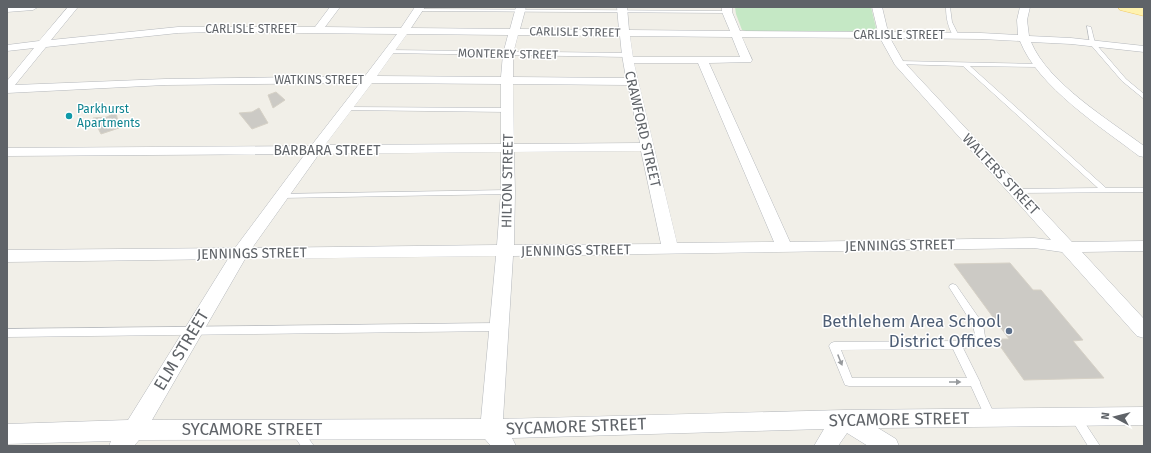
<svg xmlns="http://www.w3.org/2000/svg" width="1151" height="453" viewBox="0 0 1151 453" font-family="'Fira Sans',sans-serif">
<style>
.green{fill:#c5e8c5}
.building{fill:#cccac5;stroke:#d6d1c6}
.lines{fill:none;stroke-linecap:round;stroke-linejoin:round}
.service-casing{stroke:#b5b8bc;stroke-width:1}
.minor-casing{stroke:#b5b8bc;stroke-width:1}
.primary-casing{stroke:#f2c960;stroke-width:1}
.service{fill:#fff;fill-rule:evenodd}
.minor{fill:#fff;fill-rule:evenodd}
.primary{fill:#fff2af;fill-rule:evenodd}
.oneway{fill:#979a9d}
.culture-dot{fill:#0f9aa8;stroke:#fff;stroke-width:1.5}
.service-dot{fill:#5c6f8a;stroke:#fff;stroke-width:1.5}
.labels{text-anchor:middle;stroke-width:3;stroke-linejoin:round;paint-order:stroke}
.far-street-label{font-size:12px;fill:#5f6368;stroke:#fff}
.far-culture-label{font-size:12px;fill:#0d838f;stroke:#fff;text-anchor:start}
.street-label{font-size:14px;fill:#5f6368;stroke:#fff}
.near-service-label{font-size:17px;fill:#4e5e75;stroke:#fff;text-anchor:end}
.near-street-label{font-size:17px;fill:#5f6368;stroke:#fff}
</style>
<rect width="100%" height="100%" fill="#f1efe8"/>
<path class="green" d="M735 7H871L877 32 746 31 742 30 736 14Z"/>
<g class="building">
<path d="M276 92 285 100 273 108 268 95Z"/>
<path d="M259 108 268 123 252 129 239 113 252 112Z"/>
<path d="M116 112 119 128 101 134 93 118 107 117Z"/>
<path d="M1010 263 1033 290H1041L1083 340 1073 341 1104 378 1024 380 995 339H1009L954 264Z"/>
</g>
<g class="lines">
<g class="service-casing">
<g id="service">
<path d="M946 7H950L952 22 959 36 958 37H954C948 28 946 18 946 7Z"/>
<path d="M416 9 727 11 729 12 727 13 418 11H416Z"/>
<path d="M1087 26 1091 27 1095 43 1126 79 1144 94V99L1122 81 1090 44Z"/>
<path d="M389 50 627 53 630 55 627 57 387 53V51Z"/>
<path d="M899 61 1042 64V66L1040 67 970 66 1106 188H1144V192L1014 193 1013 191 1014 189H1017L1098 188 963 66 897 64 896 63Z"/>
<path d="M347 107 508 108 511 110 508 112 345 110 344 109Z"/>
<path d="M508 190H511L512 192 511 194 280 198 276 196 280 194Z"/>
<path d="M953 284 956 285 983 324 986 343 984 346 963 348 980 382V383L996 418 995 421 991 423 987 421 971 386H849L845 385 829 346 831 343 834 342 956 341 976 340 973 325 949 287 950 285ZM953 349 967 378H852L841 350Z"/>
<path d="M499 323 502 324 504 327 502 330 499 331 7 337V329Z"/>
<path d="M1075 412 1079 414 1100 446H1088L1070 417 1071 414Z"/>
<path d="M296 425 300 427 314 446H301L290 430 292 427Z"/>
</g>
</g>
<g class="minor-casing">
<g id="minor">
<path d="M7 7H38L33 10 7 12Z"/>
<path d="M68 7H78L51 40 178 27H315L330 7H340L325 27 401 28 415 7H425L411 28 510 29 516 7H526L520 29 619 30 617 7H627L629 30 730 31 722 12V7H732V12L740 31 878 32 872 7H882L888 32 981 33 1018 35 1017 20 1020 7H1030L1027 20 1029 36 1071 38 1144 46V52L1071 44 1031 42C1048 83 1109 120 1144 146V157L1139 156C1101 127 1038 87 1020 41L981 39 890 38 903 61 1072 242 1144 241V251L1082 252 1144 319V338L1137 336 1062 252 1034 248 513 256 503 419 844 410 1144 407V425L878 428 896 439 899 446H868L847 433 838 446H814L824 429 512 438 516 446H491L485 439 139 440 134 446H109L111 441 7 444V424L128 420 228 259 7 262V250L235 248 305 154 7 156V148L311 146 360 83 165 85 7 93V81L34 48 7 51V45L39 41ZM212 32 397 34 365 76 165 79 15 85 46 47 178 33ZM407 34 508 35 503 54 501 77 377 76ZM518 35 620 36 622 55 626 78 513 77V54ZM630 36 732 37 740 57H633ZM742 37 880 38 895 65 1051 240 1034 238 790 242 709 63 751 62 752 60ZM634 63H698L774 242 677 243ZM372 83 501 84V144L325 145ZM513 84 628 85 640 143 514 144ZM641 151 661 244 514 245 515 192 514 152ZM501 152V192L497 245 252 248 319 154ZM496 256 481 419 152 420 245 259Z"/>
</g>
</g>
<g class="primary-casing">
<path id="primary" d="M1118 7 1144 8V16L1120 10Z"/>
</g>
<use href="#service" class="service"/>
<use href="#minor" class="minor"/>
<use href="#primary" class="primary"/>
</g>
<defs><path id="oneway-solid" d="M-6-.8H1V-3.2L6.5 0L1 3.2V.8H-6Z"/></defs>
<g class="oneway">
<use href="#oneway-solid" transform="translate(840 360) rotate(68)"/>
<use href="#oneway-solid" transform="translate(955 382)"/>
</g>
<circle class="culture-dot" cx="69" cy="116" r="4"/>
<circle class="service-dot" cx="1009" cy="331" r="4"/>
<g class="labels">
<g class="far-street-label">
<text x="251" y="33">CARLISLE STREET</text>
<text transform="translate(575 32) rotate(1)" y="4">CARLISLE STREET</text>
<text x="899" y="39">CARLISLE STREET</text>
<text transform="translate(508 54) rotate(1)" y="4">MONTEREY STREET</text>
<text x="319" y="84">WATKINS STREET</text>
</g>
<g class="far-culture-label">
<text x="77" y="113">Parkhurst<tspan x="77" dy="14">Apartments</tspan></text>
</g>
<g class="street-label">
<text transform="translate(643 129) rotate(77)" y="5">CRAWFORD STREET</text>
<text x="327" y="155">BARBARA STREET</text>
<text transform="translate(1001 174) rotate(47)" y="5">WALTERS STREET</text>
<text transform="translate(507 181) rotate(-89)" y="5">HILTON STREET</text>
<text transform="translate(900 245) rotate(-1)" y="5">JENNINGS STREET</text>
<text transform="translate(576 250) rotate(-1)" y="5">JENNINGS STREET</text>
<text transform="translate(252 253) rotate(-1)" y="5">JENNINGS STREET</text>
</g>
<g class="near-service-label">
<text x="1001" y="327">Bethlehem Area School<tspan x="1001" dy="20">District Offices</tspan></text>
</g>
<g class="near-street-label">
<text transform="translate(181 350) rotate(-59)" y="6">ELM STREET</text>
<text transform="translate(899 419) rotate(-1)" y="6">SYCAMORE STREET</text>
<text transform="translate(576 426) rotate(-2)" y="6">SYCAMORE STREET</text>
<text x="252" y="435">SYCAMORE STREET</text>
</g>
</g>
<rect width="1151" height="453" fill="none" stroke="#5f6368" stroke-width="16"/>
<g transform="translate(1115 417) rotate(277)" stroke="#ffffff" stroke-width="3" paint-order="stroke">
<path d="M0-3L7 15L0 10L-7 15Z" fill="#5f6368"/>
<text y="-6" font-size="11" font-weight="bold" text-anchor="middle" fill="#5f6368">N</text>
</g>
</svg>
